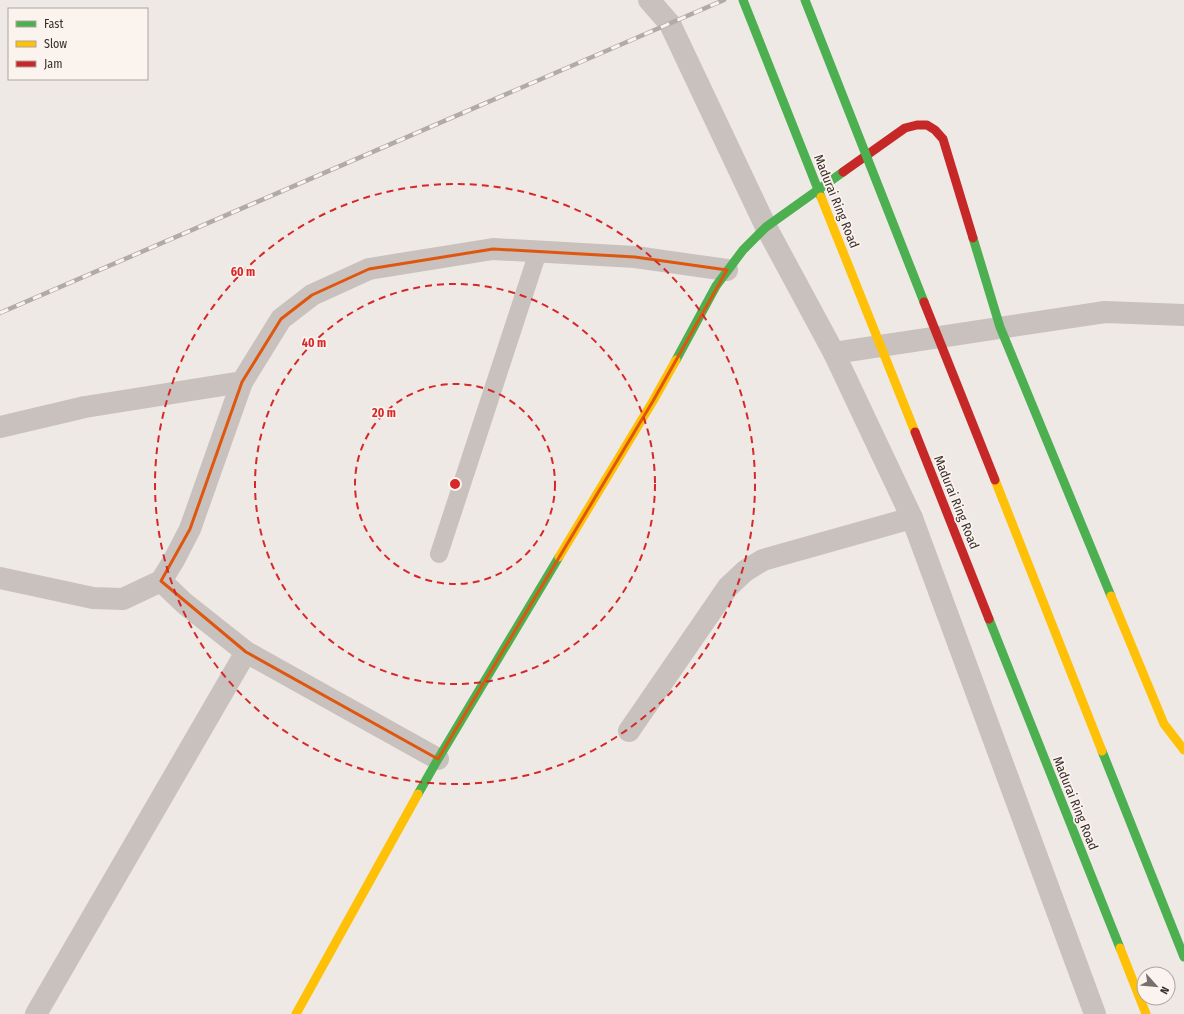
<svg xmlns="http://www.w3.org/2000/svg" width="1184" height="1014" viewBox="0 0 1184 1014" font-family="'Fira Sans Condensed',sans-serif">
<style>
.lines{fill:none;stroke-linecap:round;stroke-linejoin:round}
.lane{stroke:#c8c1be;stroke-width:18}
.street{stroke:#c8c1be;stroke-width:22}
.fast{stroke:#4caf50;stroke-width:9}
.slow{stroke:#ffc107;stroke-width:9}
.jam{stroke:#c62828;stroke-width:9}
.rail-casing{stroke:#b0aaa8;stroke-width:4.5}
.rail{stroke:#faf3ee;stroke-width:3;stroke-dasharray:9;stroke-linecap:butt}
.fast-bridge{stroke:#4caf50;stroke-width:9}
.slow-bridge{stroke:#ffc107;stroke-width:9}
.jam-bridge{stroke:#c62828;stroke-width:9}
.marked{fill:none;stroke:#df570e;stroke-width:3;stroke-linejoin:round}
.ring{fill:none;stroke:#d62828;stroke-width:2;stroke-dasharray:7 5}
.labels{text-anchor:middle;stroke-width:3.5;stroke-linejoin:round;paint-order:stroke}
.street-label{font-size:13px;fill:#3a2e2b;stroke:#faf3ee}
.centre{fill:#d62828;stroke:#faf3ee;stroke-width:2}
.ring-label{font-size:12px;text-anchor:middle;font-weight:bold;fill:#d62828;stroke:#faf3ee;stroke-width:3.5;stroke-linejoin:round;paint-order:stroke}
</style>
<rect width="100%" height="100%" fill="#efe9e5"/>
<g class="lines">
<path class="lane" d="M439 554 538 252"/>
<g class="street">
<path d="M649 0 670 24 766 227 834 353 912 518 1095 1014"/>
<path d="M834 353 1105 312 1184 315"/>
<path d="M0 427 85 407 242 382"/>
<path d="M0 578 93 598 123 599 161 581 174 560 190 529 242 382 281 319 312 295 369 269 493 249 635 257 727 270"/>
<path d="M161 581 184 603 246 652 438 759"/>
<path d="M629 731 728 587 745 571 763 560 912 518"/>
<path d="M36 1014 246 652"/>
</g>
<g class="fast">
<path d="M973 238 1000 327 1111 596"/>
<path d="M676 360 716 286 743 250 766 227 843 172"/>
<path d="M418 794 438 759 559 557"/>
</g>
<g class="slow">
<path d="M559 557 653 401 676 360"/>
<path d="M1111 596 1164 724 1184 750"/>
<path d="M296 1014 418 794"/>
</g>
<path class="jam" d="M843 172 905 128 917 125H927L935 130 943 139 973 238"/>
<g class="rail-casing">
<path id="rail" d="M0 313 724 0"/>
</g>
<use href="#rail" class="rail"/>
<g class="fast-bridge">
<path d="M743 0 821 197"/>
<path d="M805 0 924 302"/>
<path d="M989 619 1120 948"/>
<path d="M1102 751 1184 957"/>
</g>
<g class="slow-bridge">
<path d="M821 197 915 432"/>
<path d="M995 480 1102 751"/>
<path d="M1120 948 1146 1014"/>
</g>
<g class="jam-bridge">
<path d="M924 302 995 480"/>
<path d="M915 432 989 619"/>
</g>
</g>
<path class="marked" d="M493 249 635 257 727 270 653 401 438 759 246 652 161 581 190 529 242 382 281 319 312 295 369 269Z"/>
<g class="ring">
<circle cx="455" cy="484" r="100"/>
<circle cx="455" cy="484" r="200"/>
<circle cx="455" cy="484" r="300"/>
</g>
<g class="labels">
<g class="street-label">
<text transform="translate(837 201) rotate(68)" y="5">Madurai Ring Road</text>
<text transform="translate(957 502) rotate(68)" y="5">Madurai Ring Road</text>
<text transform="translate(1076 803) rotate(68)" y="5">Madurai Ring Road</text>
</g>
</g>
<circle cx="455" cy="484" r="6" class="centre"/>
<g class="ring-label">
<text x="243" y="276">60 m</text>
<text x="314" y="347">40 m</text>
<text x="384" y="417">20 m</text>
</g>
<rect x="8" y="8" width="140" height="72" fill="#faf3ee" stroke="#ada4a0"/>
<rect x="16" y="21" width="20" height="6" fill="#4caf50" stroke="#ada4a0"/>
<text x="44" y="28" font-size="12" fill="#3a2e2b">Fast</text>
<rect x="16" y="41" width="20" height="6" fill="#ffc107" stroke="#ada4a0"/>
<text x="44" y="48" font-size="12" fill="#3a2e2b">Slow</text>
<rect x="16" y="61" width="20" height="6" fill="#c62828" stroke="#ada4a0"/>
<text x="44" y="68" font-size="12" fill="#3a2e2b">Jam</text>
<g transform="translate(1156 986) rotate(117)"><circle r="19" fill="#faf3ee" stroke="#ada4a0"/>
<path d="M0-3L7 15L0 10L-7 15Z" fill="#796f6c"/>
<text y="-6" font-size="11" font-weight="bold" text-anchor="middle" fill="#3a2e2b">N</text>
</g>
</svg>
